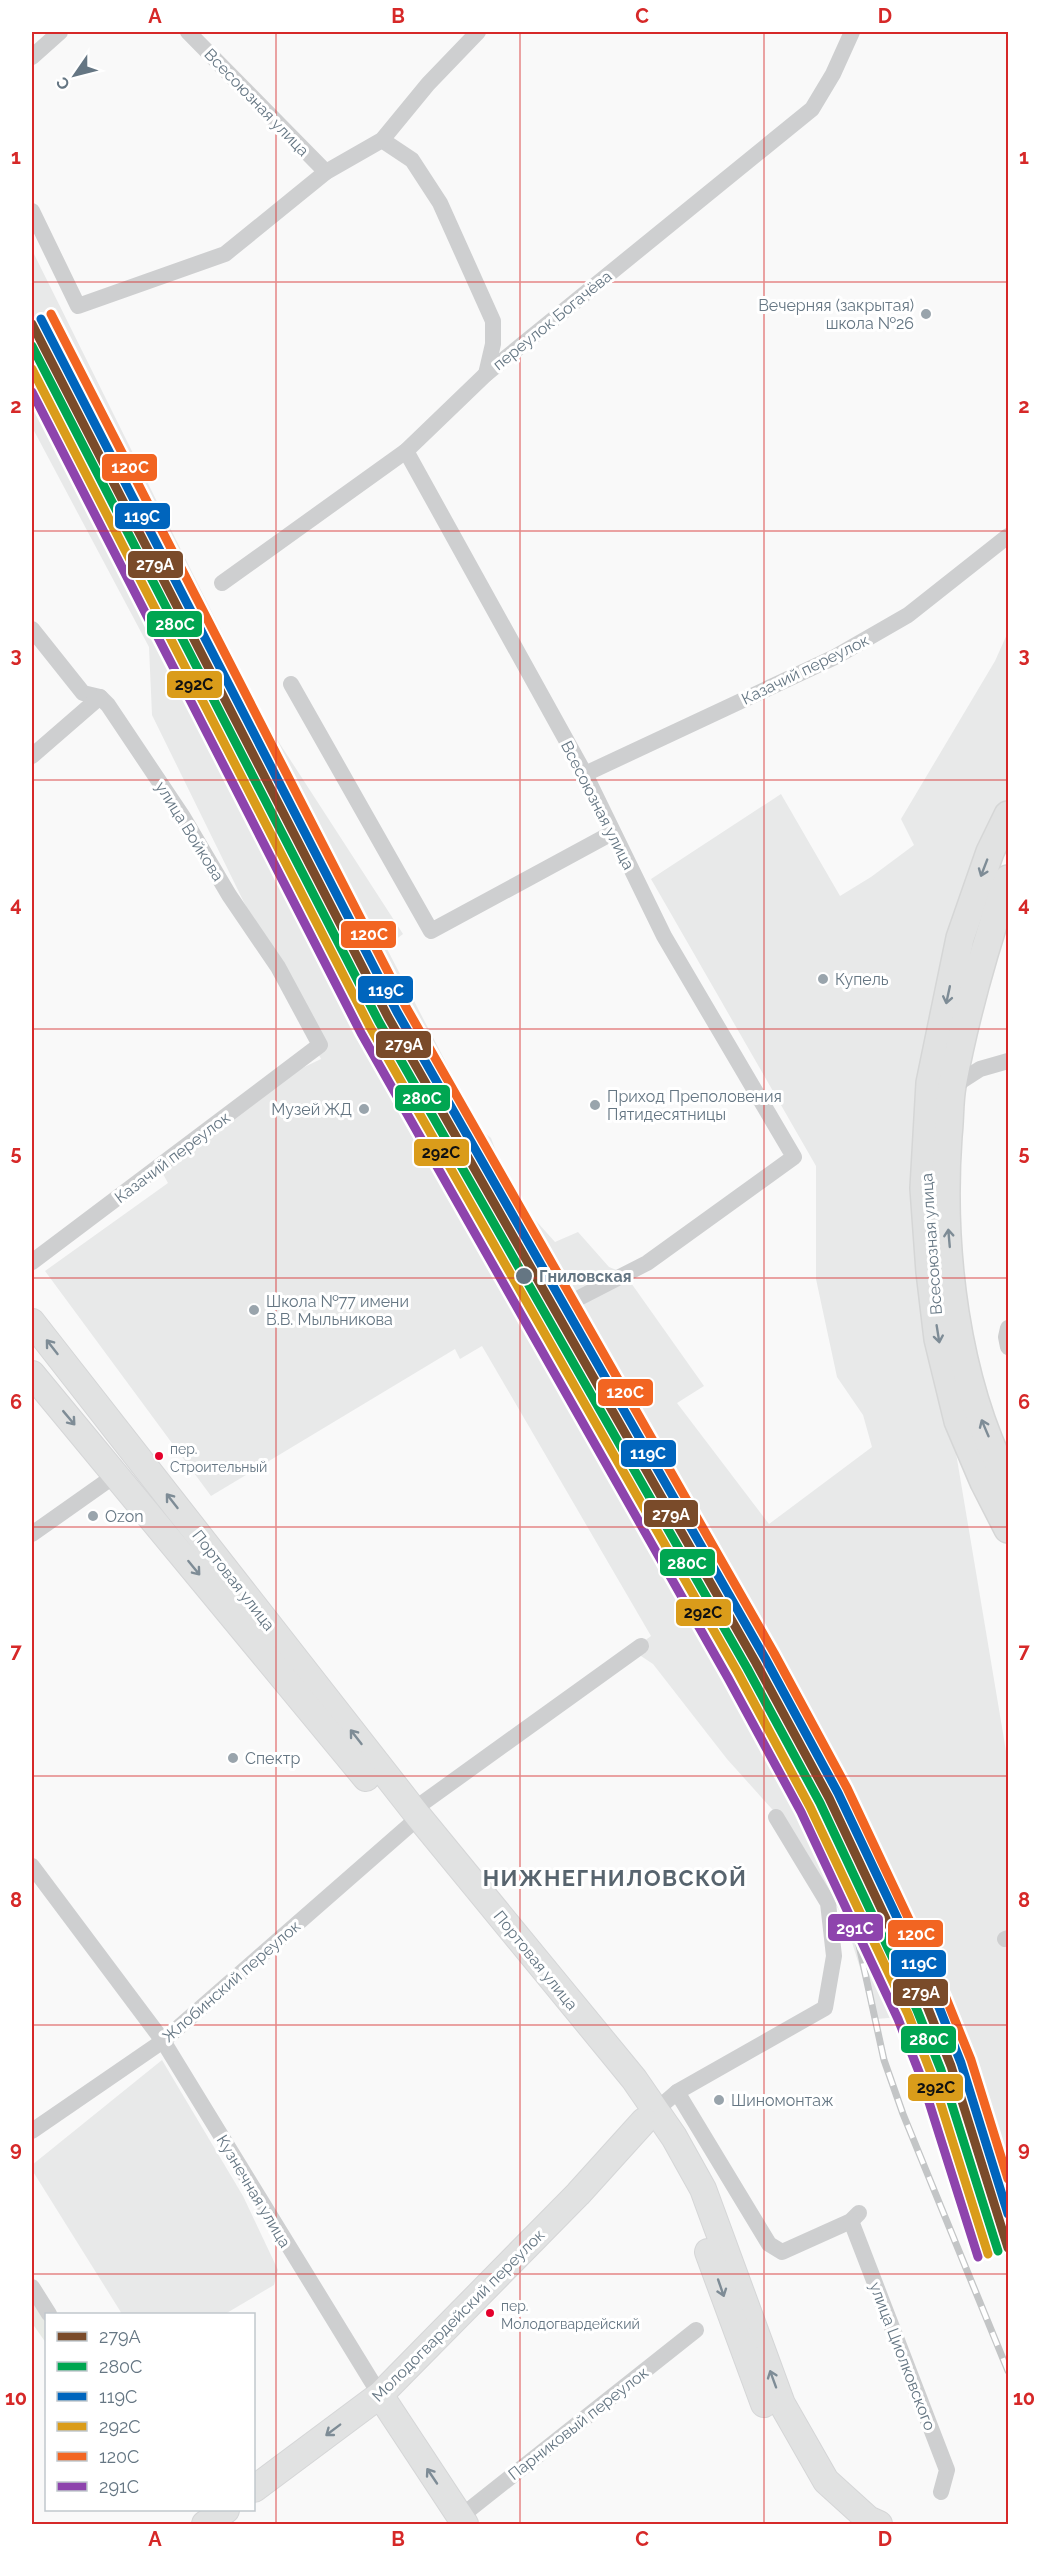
<svg xmlns="http://www.w3.org/2000/svg" width="1040" height="2556" viewBox="0 0 1040 2556" font-family="Raleway,sans-serif">
<style>
.built{fill:#e8e9e9}
.green{fill:#e8ebe6}
.lines{fill:none;stroke-linecap:round;stroke-linejoin:round}
.primary-casing{stroke:#d5d6d7;stroke-width:28}
.trunk-casing{stroke:#d5d6d6;stroke-width:30}
.minor{stroke:#cecfd0;stroke-width:16}
.primary{stroke:#e1e2e2;stroke-width:26}
.trunk{stroke:#e1e2e2;stroke-width:27}
.rail-casing{stroke:#c3c5c6;stroke-width:7}
.rail{stroke:#fff;stroke-width:4.5;stroke-dasharray:14;stroke-linecap:butt}
.rail-1-casing{stroke:#fff;stroke-width:14}
.rail-2-casing{stroke:#fff;stroke-width:14}
.rail-3-casing{stroke:#fff;stroke-width:14}
.rail-4-casing{stroke:#fff;stroke-width:14}
.rail-5-casing{stroke:#fff;stroke-width:14}
.rail-6-casing{stroke:#fff;stroke-width:14}
.rail-1{stroke:#7a4b2a;stroke-width:9}
.rail-2{stroke:#00a651;stroke-width:9}
.rail-3{stroke:#0065bd;stroke-width:9}
.rail-4{stroke:#da9c1a;stroke-width:9}
.rail-5{stroke:#f26522;stroke-width:9}
.rail-6{stroke:#8e44ad;stroke-width:9}
.oneway{stroke:#7e8c96}
.grid{fill:none;stroke:#d62828;stroke-width:1.5;stroke-opacity:0.55}
.poi-dot{fill:#99a4ac;stroke:#fff;stroke-width:2}
.stop-dot{fill:#657683;stroke:#fff;stroke-width:2}
.bus-dot{fill:#e4002b;stroke:#fff;stroke-width:2}
.labels{text-anchor:middle;stroke-width:6;stroke-linejoin:round;paint-order:stroke}
.bus-label{font-size:14px;fill:#657683;stroke:#fff;text-anchor:start}
.street-label{font-size:16px;fill:#657683;stroke:#fff}
.poi-label{font-size:16px;fill:#657683;stroke:#fff;text-anchor:start}
.stop-label{font-size:16px;font-weight:bold;fill:#657683;stroke:#fff;text-anchor:start}
.district-label{font-size:22px;font-weight:bold;letter-spacing:1.5px;fill:#57646e;stroke:#fff}
.line-badge{stroke:#fff;stroke-width:2}
.badge-label{font-size:16px;text-anchor:middle;font-weight:bold;fill:#fff}
.pale-badge-label{font-size:16px;text-anchor:middle;font-weight:bold;fill:#111}
.neatline{fill:none;stroke:#d62828;stroke-width:2}
.grid-label{font-size:20px;text-anchor:middle;font-weight:bold;fill:#d62828}
</style>
<rect width="100%" height="100%" fill="#f9f9f9"/>
<g class="built">
<path d="M32 250 269 727 403 934 386 947 481 1130 491 1138 512 1194 555 1242 578 1232 609 1267 624 1273 704 1386 677 1403 769 1524 872 1447 863 1415 837 1377 816 1279V1166L651 879 781 794 840 896 871 877 914 845 901 819 995 661 1008 632V800L960 917 919 1102 910 1191 928 1351 956 1453 1008 1763V2260L977 2157 967 2154 923 2015 876 2019 845 1920 789 1828 727 1759 653 1664 632 1650 651 1636 482 1346 460 1359 455 1349 211 1496 45 1271 168 1183 163 1174 296 1071 321 1059 152 715 149 647 32 427Z"/>
<path d="M162 2060 243 2196 278 2270 274 2285 225 2314H122L32 2170V2165Z"/>
</g>
<path class="green" d="M32 2302 46 2323V2343L32 2323Z"/>
<g class="lines">
<g class="primary-casing">
<g id="primary">
<path d="M32 1322 419 1817 634 2079 674 2137 703 2189 782 2404 826 2481 868 2519 879 2524"/>
<path d="M32 1374 366 1778"/>
<path d="M708 2252 764 2404"/>
<path d="M380 2395 465 2524"/>
<path d="M254 2489 380 2395 578 2194 644 2121"/>
<path d="M205 2524 226 2510"/>
</g>
</g>
<g class="trunk-casing">
<g id="trunk">
<path d="M1008 815 990 852 960 938 930 1083 924 1188 930 1272 938 1339 958 1421 984 1482 1008 1529"/>
<path d="M1008 879C985 946 965 1016 952 1086 949 1102 950 1119 948 1136 940 1248 955 1381 1008 1482"/>
</g>
</g>
<g class="minor">
<path d="M188 32 326 172"/>
<path d="M32 57 60 32"/>
<path d="M382 140 412 160 440 203 493 321V344L486 374"/>
<path d="M32 211 78 306 225 254 326 172 382 140 428 84 478 32"/>
<path d="M406 451 585 774 664 936 794 1157 647 1263 577 1299"/>
<path d="M222 583 406 451 486 374 812 109 833 74 852 32"/>
<path d="M32 629 83 693 100 697 108 705 183 817 229 895 278 967 320 1045 32 1262"/>
<path d="M291 684 431 931 612 833"/>
<path d="M32 756 100 697"/>
<path d="M585 774 835 657 908 615 1008 536"/>
<path d="M952 1087 980 1069 1008 1061"/>
<path d="M1008 1328 1006 1337 1008 1347"/>
<path d="M32 1534 117 1474"/>
<path d="M413 1810 641 1646"/>
<path d="M32 1866 163 2041 380 2395"/>
<path d="M1005 1939 1008 1938"/>
<path d="M677 2092 769 2244 782 2252 851 2221 859 2213"/>
<path d="M655 2111 677 2092 825 2008 834 1956 828 1903 776 1817"/>
<path d="M32 2131 163 2041 419 1817"/>
<path d="M851 2221 947 2470 941 2492"/>
<path d="M32 2287 49 2314"/>
<path d="M460 2517 696 2330"/>
</g>
<use href="#primary" class="primary"/>
<use href="#trunk" class="trunk"/>
<g class="rail-casing">
<path id="rail" d="M857 1936 884 2060 903 2114 1008 2371"/>
</g>
<use href="#rail" class="rail"/>
<g class="rail-1-casing">
<path id="rail-1" d="M32 324 388 1017 756 1663 829 1798 927 2006 951 2066 1008 2248"/>
</g>
<g class="rail-2-casing">
<path id="rail-2" d="M32 346 379 1022 747 1668 820 1803 917 2010 941 2070 998 2251"/>
</g>
<g class="rail-3-casing">
<path id="rail-3" d="M41 319 397 1012 765 1658 838 1793 937 2002 961 2063 1008 2214"/>
</g>
<g class="rail-4-casing">
<path id="rail-4" d="M32 369 370 1027 738 1673 810 1807 908 2014 931 2073 988 2254"/>
</g>
<g class="rail-5-casing">
<path id="rail-5" d="M51 314 406 1007 774 1653 847 1788 946 1998 971 2060 1008 2179"/>
</g>
<g class="rail-6-casing">
<path id="rail-6" d="M32 392 361 1033 728 1678 801 1812 898 2019 921 2077 978 2257"/>
</g>
<use href="#rail-1" class="rail-1"/>
<use href="#rail-2" class="rail-2"/>
<use href="#rail-3" class="rail-3"/>
<use href="#rail-4" class="rail-4"/>
<use href="#rail-5" class="rail-5"/>
<use href="#rail-6" class="rail-6"/>
</g>
<defs><path id="oneway-shaft" d="M-6 0H5M1.5-3L5.5 0L1.5 3" fill="none" stroke-width="1.6" stroke-linecap="round" stroke-linejoin="round" transform="scale(1.5)"/></defs>
<g class="oneway">
<use href="#oneway-shaft" transform="translate(984 868) rotate(111)"/>
<use href="#oneway-shaft" transform="translate(948 995) rotate(102)"/>
<use href="#oneway-shaft" transform="translate(949 1238) rotate(-95)"/>
<use href="#oneway-shaft" transform="translate(938 1334) rotate(81)"/>
<use href="#oneway-shaft" transform="translate(52 1347) rotate(-128)"/>
<use href="#oneway-shaft" transform="translate(69 1418) rotate(50)"/>
<use href="#oneway-shaft" transform="translate(985 1428) rotate(-113)"/>
<use href="#oneway-shaft" transform="translate(172 1501) rotate(-128)"/>
<use href="#oneway-shaft" transform="translate(194 1568) rotate(51)"/>
<use href="#oneway-shaft" transform="translate(356 1737) rotate(-128)"/>
<use href="#oneway-shaft" transform="translate(721 2288) rotate(71)"/>
<use href="#oneway-shaft" transform="translate(773 2379) rotate(-110)"/>
<use href="#oneway-shaft" transform="translate(333 2430) rotate(143)"/>
<use href="#oneway-shaft" transform="translate(432 2476) rotate(-124)"/>
</g>
<path class="grid" d="M276 32V2524M520 32V2524M764 32V2524M32 282H1008M32 531H1008M32 780H1008M32 1029H1008M32 1278H1008M32 1527H1008M32 1776H1008M32 2025H1008M32 2274H1008"/>
<g class="poi-dot">
<circle cx="926" cy="314" r="6"/>
<circle cx="823" cy="979" r="6"/>
<circle cx="595" cy="1105" r="6"/>
<circle cx="364" cy="1109" r="6"/>
<circle cx="254" cy="1310" r="6"/>
<circle cx="93" cy="1516" r="6"/>
<circle cx="233" cy="1758" r="6"/>
<circle cx="719" cy="2100" r="6"/>
</g>
<circle class="stop-dot" cx="524" cy="1276" r="9"/>
<g class="bus-dot">
<circle cx="159" cy="1456" r="5"/>
<circle cx="490" cy="2313" r="5"/>
</g>
<g class="labels">
<g class="bus-label">
<text x="170" y="1454">пер.<tspan x="170" dy="18">Строительный</tspan></text>
<text x="501" y="2311">пер.<tspan x="501" dy="18">Молодогвардейский</tspan></text>
</g>
<g class="street-label">
<text transform="translate(257 102) rotate(46)" y="6">Всесоюзная улица</text>
<text transform="translate(552 320) rotate(-39)" y="6">переулок Богачёва</text>
<text transform="translate(805 669) rotate(-26)" y="6">Казачий переулок</text>
<text transform="translate(598 805) rotate(63)" y="6">Всесоюзная улица</text>
<text transform="translate(190 831) rotate(58)" y="6">улица Войкова</text>
<text transform="translate(172 1157) rotate(-37)" y="6">Казачий переулок</text>
<text transform="translate(931 1244) rotate(-94)" y="6">Всесоюзная улица</text>
<text transform="translate(234 1580) rotate(52)" y="6">Портовая улица</text>
<text transform="translate(536 1960) rotate(51)" y="6">Портовая улица</text>
<text transform="translate(231 1981) rotate(-41)" y="6">Жлобинский переулок</text>
<text transform="translate(254 2191) rotate(59)" y="6">Кузнечная улица</text>
<text transform="translate(458 2315) rotate(-45)" y="6">Молодогвардейский переулок</text>
<text transform="translate(903 2356) rotate(69)" y="6">улица Циолковского</text>
<text transform="translate(578 2423) rotate(-38)" y="6">Парниковый переулок</text>
</g>
<g class="poi-label">
<text x="914" y="311" text-anchor="end">Вечерняя (закрытая)<tspan x="914" dy="18">школа №26</tspan></text>
<text x="835" y="985">Купель</text>
<text x="607" y="1102">Приход Преполовения<tspan x="607" dy="18">Пятидесятницы</tspan></text>
<text x="352" y="1115" text-anchor="end">Музей ЖД</text>
<text x="266" y="1307">Школа №77 имени<tspan x="266" dy="18">В.В. Мыльникова</tspan></text>
<text x="105" y="1522">Ozon</text>
<text x="245" y="1764">Спектр</text>
<text x="731" y="2106">Шиномонтаж</text>
</g>
<g class="stop-label">
<text x="539" y="1282">Гниловская</text>
</g>
<g class="district-label">
<text x="615" y="1886">НИЖНЕГНИЛОВСКОЙ</text>
</g>
</g>
<g class="line-badge">
<rect x="101" y="453" width="57" height="29" rx="6" fill="#f26522"/>
<rect x="114" y="502" width="57" height="28" rx="6" fill="#0065bd"/>
<rect x="127" y="550" width="57" height="29" rx="6" fill="#7a4b2a"/>
<rect x="146" y="610" width="57" height="28" rx="6" fill="#00a651"/>
<rect x="166" y="670" width="57" height="29" rx="6" fill="#da9c1a"/>
<rect x="340" y="920" width="57" height="29" rx="6" fill="#f26522"/>
<rect x="357" y="975" width="57" height="29" rx="6" fill="#0065bd"/>
<rect x="375" y="1030" width="57" height="29" rx="6" fill="#7a4b2a"/>
<rect x="394" y="1084" width="57" height="28" rx="6" fill="#00a651"/>
<rect x="413" y="1138" width="57" height="29" rx="6" fill="#da9c1a"/>
<rect x="597" y="1378" width="57" height="29" rx="6" fill="#f26522"/>
<rect x="620" y="1439" width="57" height="29" rx="6" fill="#0065bd"/>
<rect x="643" y="1499" width="56" height="29" rx="6" fill="#7a4b2a"/>
<rect x="659" y="1548" width="57" height="29" rx="6" fill="#00a651"/>
<rect x="675" y="1598" width="57" height="29" rx="6" fill="#da9c1a"/>
<rect x="827" y="1913" width="57" height="29" rx="6" fill="#8e44ad"/>
<rect x="887" y="1919" width="57" height="29" rx="6" fill="#f26522"/>
<rect x="890" y="1949" width="57" height="29" rx="6" fill="#0065bd"/>
<rect x="892" y="1978" width="57" height="29" rx="6" fill="#7a4b2a"/>
<rect x="900" y="2025" width="57" height="29" rx="6" fill="#00a651"/>
<rect x="907" y="2073" width="57" height="29" rx="6" fill="#da9c1a"/>
</g>
<g class="badge-label">
<text x="130" y="473">120С</text>
<text x="142" y="522">119С</text>
<text x="155" y="570">279А</text>
<text x="175" y="630">280С</text>
<text x="369" y="940">120С</text>
<text x="386" y="996">119С</text>
<text x="404" y="1050">279А</text>
<text x="422" y="1104">280С</text>
<text x="625" y="1398">120С</text>
<text x="648" y="1459">119С</text>
<text x="671" y="1520">279А</text>
<text x="687" y="1569">280С</text>
<text x="855" y="1934">291С</text>
<text x="916" y="1940">120С</text>
<text x="919" y="1969">119С</text>
<text x="921" y="1998">279А</text>
<text x="929" y="2045">280С</text>
</g>
<g class="pale-badge-label">
<text x="194" y="690">292С</text>
<text x="441" y="1158">292С</text>
<text x="703" y="1618">292С</text>
<text x="936" y="2093">292С</text>
</g>
<rect width="1040" height="2556" fill="none" stroke="#ffffff" stroke-width="66"/>
<rect x="45" y="2313" width="210" height="198" fill="#ffffff" stroke="#c1c8cd" stroke-width="1.5"/>
<rect x="57" y="2332" width="30" height="9" fill="#7a4b2a" stroke="#c1c8cd" stroke-width="1.5"/>
<text x="99" y="2343" font-size="18" fill="#657683">279А</text>
<rect x="57" y="2362" width="30" height="9" fill="#00a651" stroke="#c1c8cd" stroke-width="1.5"/>
<text x="99" y="2373" font-size="18" fill="#657683">280С</text>
<rect x="57" y="2392" width="30" height="9" fill="#0065bd" stroke="#c1c8cd" stroke-width="1.5"/>
<text x="99" y="2403" font-size="18" fill="#657683">119С</text>
<rect x="57" y="2422" width="30" height="9" fill="#da9c1a" stroke="#c1c8cd" stroke-width="1.5"/>
<text x="99" y="2433" font-size="18" fill="#657683">292С</text>
<rect x="57" y="2452" width="30" height="9" fill="#f26522" stroke="#c1c8cd" stroke-width="1.5"/>
<text x="99" y="2463" font-size="18" fill="#657683">120С</text>
<rect x="57" y="2482" width="30" height="9" fill="#8e44ad" stroke="#c1c8cd" stroke-width="1.5"/>
<text x="99" y="2493" font-size="18" fill="#657683">291С</text>
<g transform="translate(75 75) rotate(235)" stroke="#ffffff" stroke-width="4.5" paint-order="stroke">
<path d="M0-4.5L10 22L0 15L-10 22Z" fill="#657683"/>
<text y="-9" font-size="16" font-weight="bold" text-anchor="middle" fill="#657683">С</text>
</g>
<rect x="33" y="33" width="974" height="2490" class="neatline"/>
<g class="grid-label">
<text x="155" y="23">A</text>
<text x="398" y="23">B</text>
<text x="642" y="23">C</text>
<text x="885" y="23">D</text>
<text x="16" y="164">1</text>
<text x="1024" y="164">1</text>
<text x="16" y="413">2</text>
<text x="1024" y="413">2</text>
<text x="16" y="662">3</text>
<text x="1024" y="662">3</text>
<text x="16" y="911">4</text>
<text x="1024" y="911">4</text>
<text x="16" y="1160">5</text>
<text x="1024" y="1160">5</text>
<text x="16" y="1409">6</text>
<text x="1024" y="1409">6</text>
<text x="16" y="1658">7</text>
<text x="1024" y="1658">7</text>
<text x="16" y="1907">8</text>
<text x="1024" y="1907">8</text>
<text x="16" y="2156">9</text>
<text x="1024" y="2156">9</text>
<text x="16" y="2405">10</text>
<text x="1024" y="2405">10</text>
<text x="155" y="2546">A</text>
<text x="398" y="2546">B</text>
<text x="642" y="2546">C</text>
<text x="885" y="2546">D</text>
</g>
</svg>
